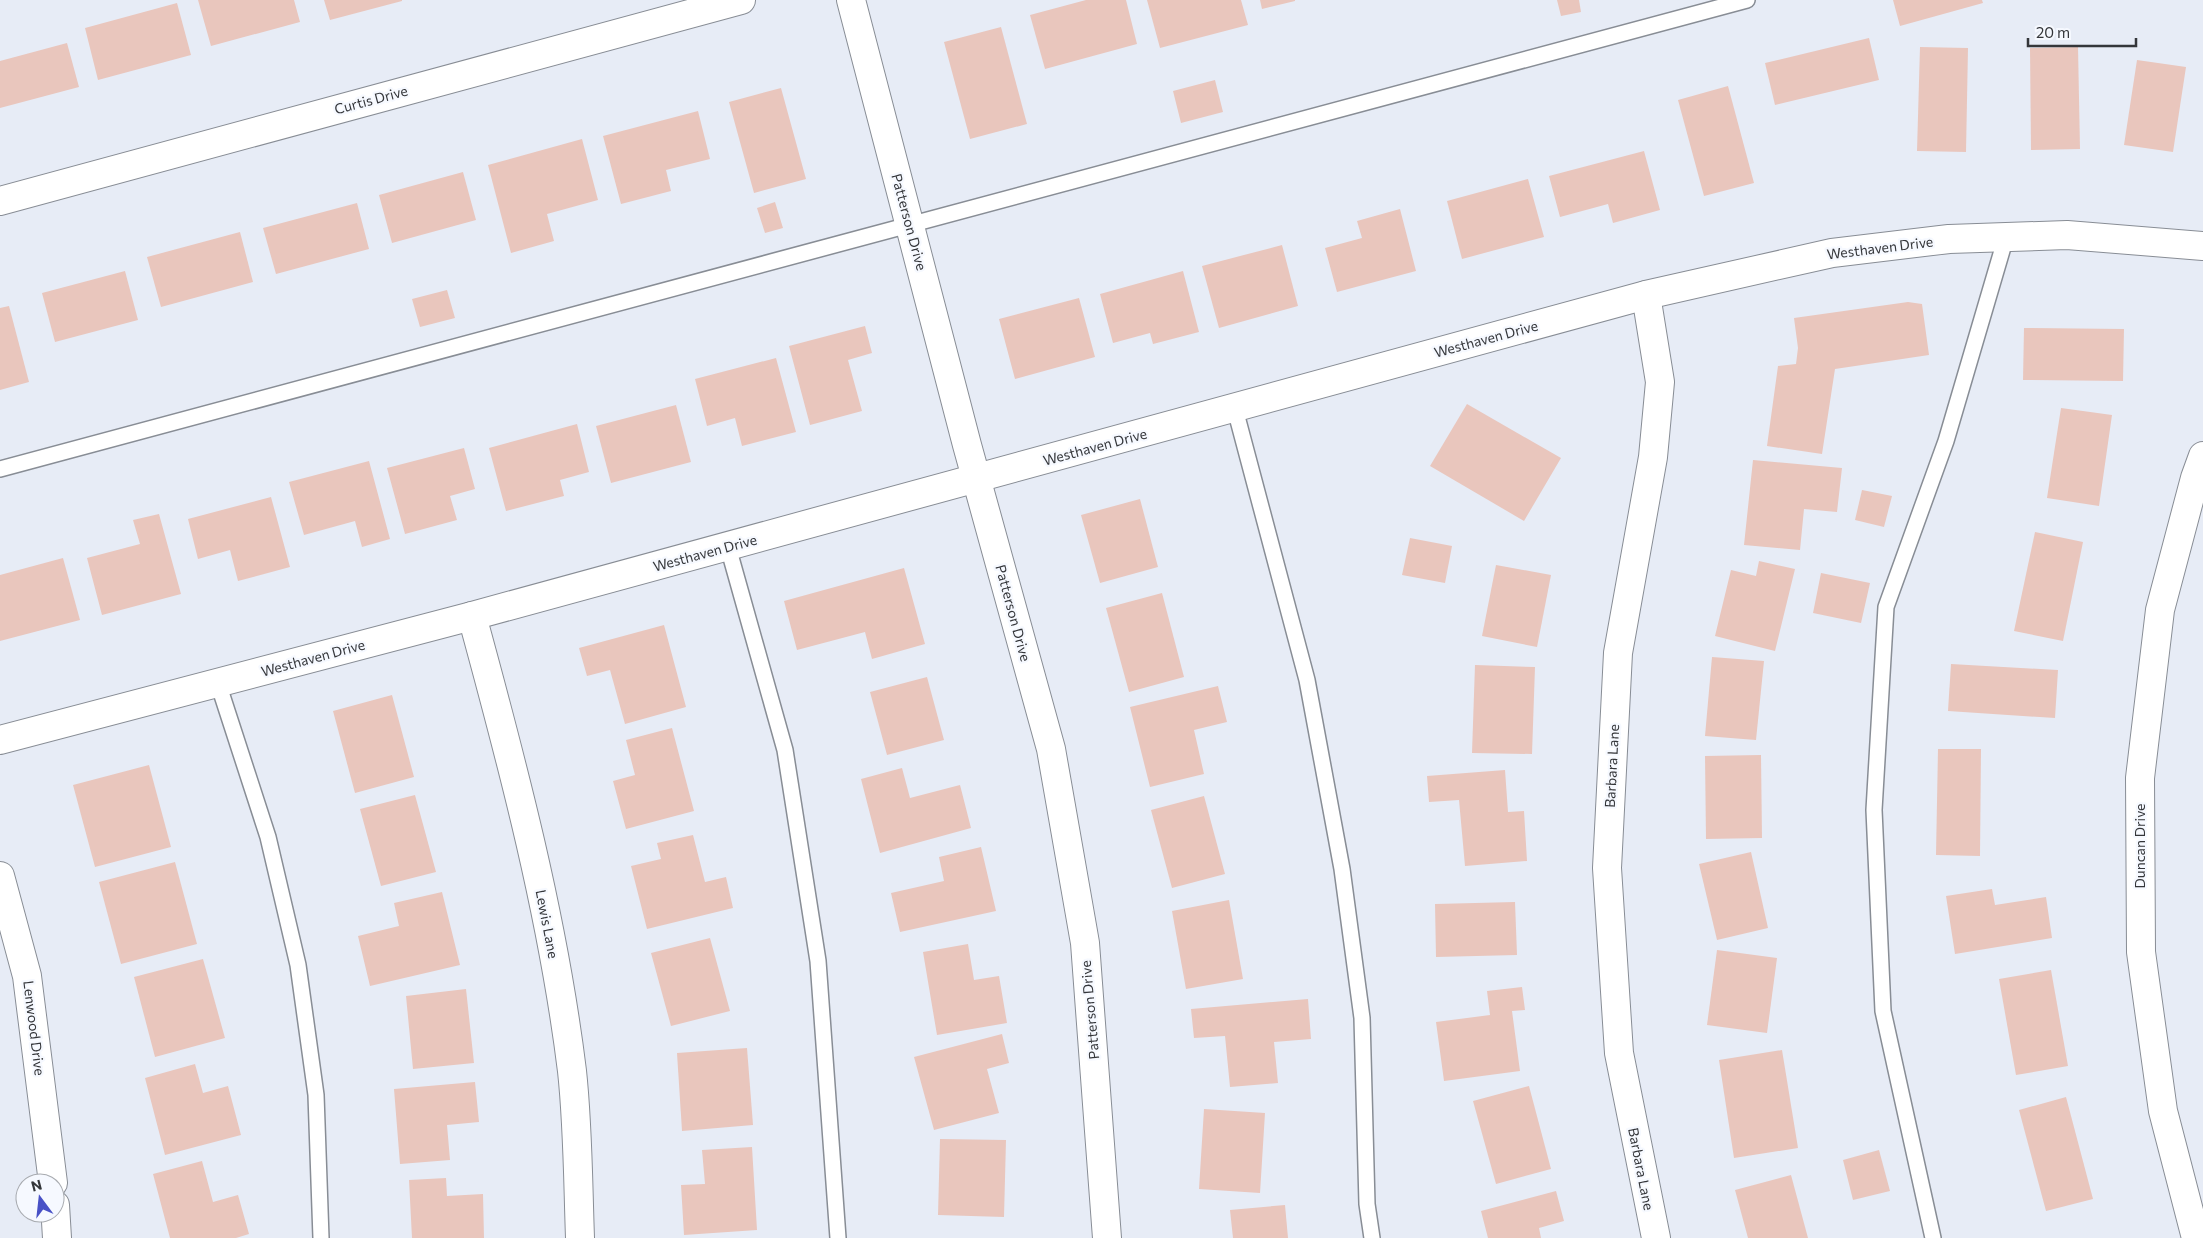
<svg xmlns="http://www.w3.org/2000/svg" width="2203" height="1238" viewBox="0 0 2203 1238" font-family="Commissioner,sans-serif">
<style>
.building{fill:#e9c6bd}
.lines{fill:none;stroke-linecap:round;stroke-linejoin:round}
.service-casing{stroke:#888d95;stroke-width:18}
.minor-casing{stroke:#888d95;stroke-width:30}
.tertiary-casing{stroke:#888d95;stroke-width:30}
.service{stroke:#fff;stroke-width:15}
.minor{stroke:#fff;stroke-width:28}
.tertiary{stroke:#fff;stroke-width:28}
.labels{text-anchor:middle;stroke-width:4.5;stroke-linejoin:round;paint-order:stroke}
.street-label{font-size:14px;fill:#34363a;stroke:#f6f9ff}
</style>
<rect width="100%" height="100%" fill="#e7ecf6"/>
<g class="building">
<path d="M198 0H294L300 22 211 46Z"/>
<path d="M324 0H402V1L330 20Z"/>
<path d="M1086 0H1126L1137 44 1045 69 1030 15Z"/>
<path d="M1147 0H1241L1248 25 1160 48Z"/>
<path d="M1260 0H1295V1L1262 9Z"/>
<path d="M1557 0H1579L1581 12 1561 16Z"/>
<path d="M1893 0H1982L1983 3 1900 26Z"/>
<path d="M177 3 191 55 98 80 85 28Z"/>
<path d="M1001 27 1027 124 970 139 944 42Z"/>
<path d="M1869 38 1879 80 1775 105 1765 63Z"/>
<path d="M67 43 79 87 0 108V61Z"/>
<path d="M1920 47 1968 48 1966 152 1917 151Z"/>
<path d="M2078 47 2080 149 2031 150 2030 48Z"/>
<path d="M2137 60 2186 67 2173 152 2124 145Z"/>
<path d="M1215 80 1223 112 1181 123 1173 91Z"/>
<path d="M1728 86 1754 183 1704 196 1678 100Z"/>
<path d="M781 88 806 179 754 193 729 102Z"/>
<path d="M698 111 710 159 666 170 671 191 621 204 603 136Z"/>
<path d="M582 139 598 200 547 214 554 241 511 253 488 165Z"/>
<path d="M1644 151 1660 210 1613 223 1608 204 1560 217 1549 176Z"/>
<path d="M463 172 476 220 392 243 379 195Z"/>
<path d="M1528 179 1544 237 1462 259 1447 201Z"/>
<path d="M775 202 783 228 765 233 757 208Z"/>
<path d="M357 203 369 249 276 274 263 228Z"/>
<path d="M1400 209 1416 271 1337 292 1325 248 1362 238 1357 221Z"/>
<path d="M240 232 253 282 161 307 147 257Z"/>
<path d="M1282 245 1298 306 1219 328 1202 266Z"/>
<path d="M125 271 138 320 55 342 42 293Z"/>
<path d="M1183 271 1199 332 1153 344 1150 333 1113 343 1100 294Z"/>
<path d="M447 290 455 318 420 327 412 299Z"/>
<path d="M1079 298 1095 357 1015 379 999 319Z"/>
<path d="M1908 302 1922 304 1929 355 1835 369 1822 454 1767 446 1778 366 1796 364 1798 348 1794 318Z"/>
<path d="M9 306 29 382 0 390V308Z"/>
<path d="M865 326 872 353 848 360 862 411 810 425 789 346Z"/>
<path d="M2024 328 2124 329 2123 381 2023 380Z"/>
<path d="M776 358 796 432 742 446 735 418 707 426 695 379Z"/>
<path d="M1467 404 1561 458 1524 521 1430 466Z"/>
<path d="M676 405 691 462 611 483 596 426Z"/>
<path d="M2061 408 2112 415 2099 506 2047 498Z"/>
<path d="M577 424 589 472 560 480 564 496 506 511 489 448Z"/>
<path d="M464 448 475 489 450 496 457 520 405 534 387 468Z"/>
<path d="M1753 460 1842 468 1837 512 1804 509 1800 550 1744 545Z"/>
<path d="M369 461 390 539 362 547 355 521 304 535 289 482Z"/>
<path d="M1862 490 1892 496 1884 527 1855 520Z"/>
<path d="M271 497 290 567 238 581 230 550 198 559 188 519Z"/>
<path d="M1140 499 1158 567 1100 583 1081 515Z"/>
<path d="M159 514 181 594 102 615 87 558 140 544 133 520Z"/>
<path d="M2035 532 2083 542 2063 641 2014 631Z"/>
<path d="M1410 538 1452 546 1445 583 1402 575Z"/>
<path d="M63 558 80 620 0 641V575Z"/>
<path d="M1759 561 1795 569 1775 651 1715 636 1731 570 1756 576Z"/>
<path d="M1496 565 1551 575 1537 647 1482 636Z"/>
<path d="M904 568 925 644 872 659 865 632 797 650 784 601Z"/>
<path d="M1821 573 1870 583 1861 623 1813 613Z"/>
<path d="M1162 593 1184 677 1129 692 1106 608Z"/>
<path d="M664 625 686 707 625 724 610 670 587 676 579 648Z"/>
<path d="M1712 657 1764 661 1756 740 1705 736Z"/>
<path d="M1951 664 2058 670 2055 718 1948 711Z"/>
<path d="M1475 665 1535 667 1532 754 1472 753Z"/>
<path d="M927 677 944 740 887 755 870 692Z"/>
<path d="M1218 686 1227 722 1194 730 1204 774 1150 787 1130 707Z"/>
<path d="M392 695 414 777 355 793 333 711Z"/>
<path d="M672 728 694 811 626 829 613 781 635 775 626 740Z"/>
<path d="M1938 749H1981L1980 856 1936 855Z"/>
<path d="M1761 755 1762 838 1706 839 1705 756Z"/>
<path d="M149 765 171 847 95 867 73 785Z"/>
<path d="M902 768 910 798 960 785 971 828 880 853 861 779Z"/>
<path d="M1505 770 1508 812 1524 811 1527 861 1465 866 1459 800 1429 802 1427 776Z"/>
<path d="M415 795 436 872 381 886 360 809Z"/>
<path d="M1204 796 1225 874 1172 888 1151 810Z"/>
<path d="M693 835 705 882 726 877 733 908 647 929 631 866 661 859 657 843Z"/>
<path d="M981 847 996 911 900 932 891 893 944 881 939 857Z"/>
<path d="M1751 852 1768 928 1717 940 1699 864Z"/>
<path d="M175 862 197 944 121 964 99 882Z"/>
<path d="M1992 889 1995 905 2046 897 2052 938 1955 954 1946 896Z"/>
<path d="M442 892 460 965 370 986 358 936 399 926 394 903Z"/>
<path d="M1229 900 1243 979 1186 989 1172 911Z"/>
<path d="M1515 902 1517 955 1436 957 1435 904Z"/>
<path d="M710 938 730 1011 671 1026 651 953Z"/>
<path d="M968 944 974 980 999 976 1007 1023 937 1035 923 952Z"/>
<path d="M1717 950 1777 958 1767 1033 1707 1025Z"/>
<path d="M203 959 225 1038 155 1057 134 977Z"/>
<path d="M2051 970 2068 1066 2016 1075 1999 979Z"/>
<path d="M1522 987 1525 1010 1512 1011 1520 1071 1444 1081 1436 1022 1490 1015 1487 991Z"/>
<path d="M466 989 474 1063 413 1069 406 996Z"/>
<path d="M1308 999 1311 1039 1274 1042 1278 1083 1230 1087 1225 1036 1194 1038 1191 1009Z"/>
<path d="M1002 1034 1009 1063 987 1069 999 1113 934 1130 914 1057Z"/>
<path d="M747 1048 753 1125 682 1131 677 1053Z"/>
<path d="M1782 1050 1798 1148 1734 1158 1719 1060Z"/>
<path d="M195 1064 203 1093 228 1086 241 1135 165 1155 145 1078Z"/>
<path d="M475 1082 479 1122 447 1125 450 1160 400 1164 394 1089Z"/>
<path d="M1529 1086 1551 1169 1496 1184 1473 1101Z"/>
<path d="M2066 1097 2093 1199 2046 1211 2019 1110Z"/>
<path d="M1204 1109 1265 1113 1260 1193 1199 1189Z"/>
<path d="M940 1139 1006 1140 1004 1217 938 1215Z"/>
<path d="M752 1147 757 1230 684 1235 681 1185 705 1184 702 1150Z"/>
<path d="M1879 1150 1890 1191 1853 1200 1843 1160Z"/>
<path d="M202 1161 213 1202 238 1195 249 1234 236 1238H170L153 1174Z"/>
<path d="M1791 1175 1808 1238H1748L1735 1190Z"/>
<path d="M446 1178 447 1196 483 1194 484 1238H412L409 1180Z"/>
<path d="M1556 1191 1564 1221 1539 1228 1541 1238H1488L1481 1211Z"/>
<path d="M1285 1205 1288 1238H1233L1230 1210Z"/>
</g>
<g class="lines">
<g class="service-casing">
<g id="service">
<path d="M1235 409 1307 680 1342 869 1362 1018 1367 1204 1372 1238"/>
<path d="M0 469 1747 0"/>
<path d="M728 547 785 750 818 961 838 1238"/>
<path d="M218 683 268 837 298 965 316 1095 321 1238"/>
<path d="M1933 1238 1883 1011 1874 810 1886 607 1946 441 2006 237"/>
</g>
</g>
<g class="minor-casing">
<g id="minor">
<path d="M851 0 967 445 1051 749 1085 943 1107 1238"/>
<path d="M0 201 741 0"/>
<path d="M1646 295 1660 382 1653 457 1618 653 1607 868 1619 1053 1656 1238"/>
<path d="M472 616C513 766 553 917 572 1071 578 1126 578 1183 580 1238"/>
<path d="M0 740 472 616 1646 295 1832 253 1949 239 2067 235 2203 246"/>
<path d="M0 876 27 976 53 1183"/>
<path d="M55 1205 57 1238"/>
</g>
</g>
<g class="tertiary-casing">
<path id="tertiary" d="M2196 1238 2163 1111 2141 952 2140 778 2160 610 2195 478 2203 456"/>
</g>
<use href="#service" class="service"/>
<use href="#minor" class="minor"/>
<use href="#tertiary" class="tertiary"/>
</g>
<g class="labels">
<g class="street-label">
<text transform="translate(371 100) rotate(-15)" y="5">Curtis Drive</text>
<text transform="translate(909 222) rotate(75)" y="5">Patterson Drive</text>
<text transform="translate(1880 248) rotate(-7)" y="5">Westhaven Drive</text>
<text transform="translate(1486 339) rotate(-15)" y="5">Westhaven Drive</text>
<text transform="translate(1095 447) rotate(-15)" y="5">Westhaven Drive</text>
<text transform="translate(705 553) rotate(-15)" y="5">Westhaven Drive</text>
<text transform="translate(1013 613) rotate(75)" y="5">Patterson Drive</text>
<text transform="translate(313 658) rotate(-15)" y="5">Westhaven Drive</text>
<text transform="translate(1612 766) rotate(-87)" y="5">Barbara Lane</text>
<text transform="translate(2140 846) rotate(-90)" y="5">Duncan Drive</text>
<text transform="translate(547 924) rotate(79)" y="5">Lewis Lane</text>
<text transform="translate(1090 1010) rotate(-95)" y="5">Patterson Drive</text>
<text transform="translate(34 1028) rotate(83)" y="5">Lenwood Drive</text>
<text transform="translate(1641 1169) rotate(79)" y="5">Barbara Lane</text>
</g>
</g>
<g transform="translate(40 1198) rotate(345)"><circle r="24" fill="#f6f9ff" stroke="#a8abb0"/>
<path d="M0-4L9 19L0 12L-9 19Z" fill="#4851c6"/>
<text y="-8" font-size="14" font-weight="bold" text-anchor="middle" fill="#34363a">N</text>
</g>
<path d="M2028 38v8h108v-8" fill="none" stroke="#34363a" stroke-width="2.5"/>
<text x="2036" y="38" font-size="15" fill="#34363a" stroke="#f6f9ff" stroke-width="4" paint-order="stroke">20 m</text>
</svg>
